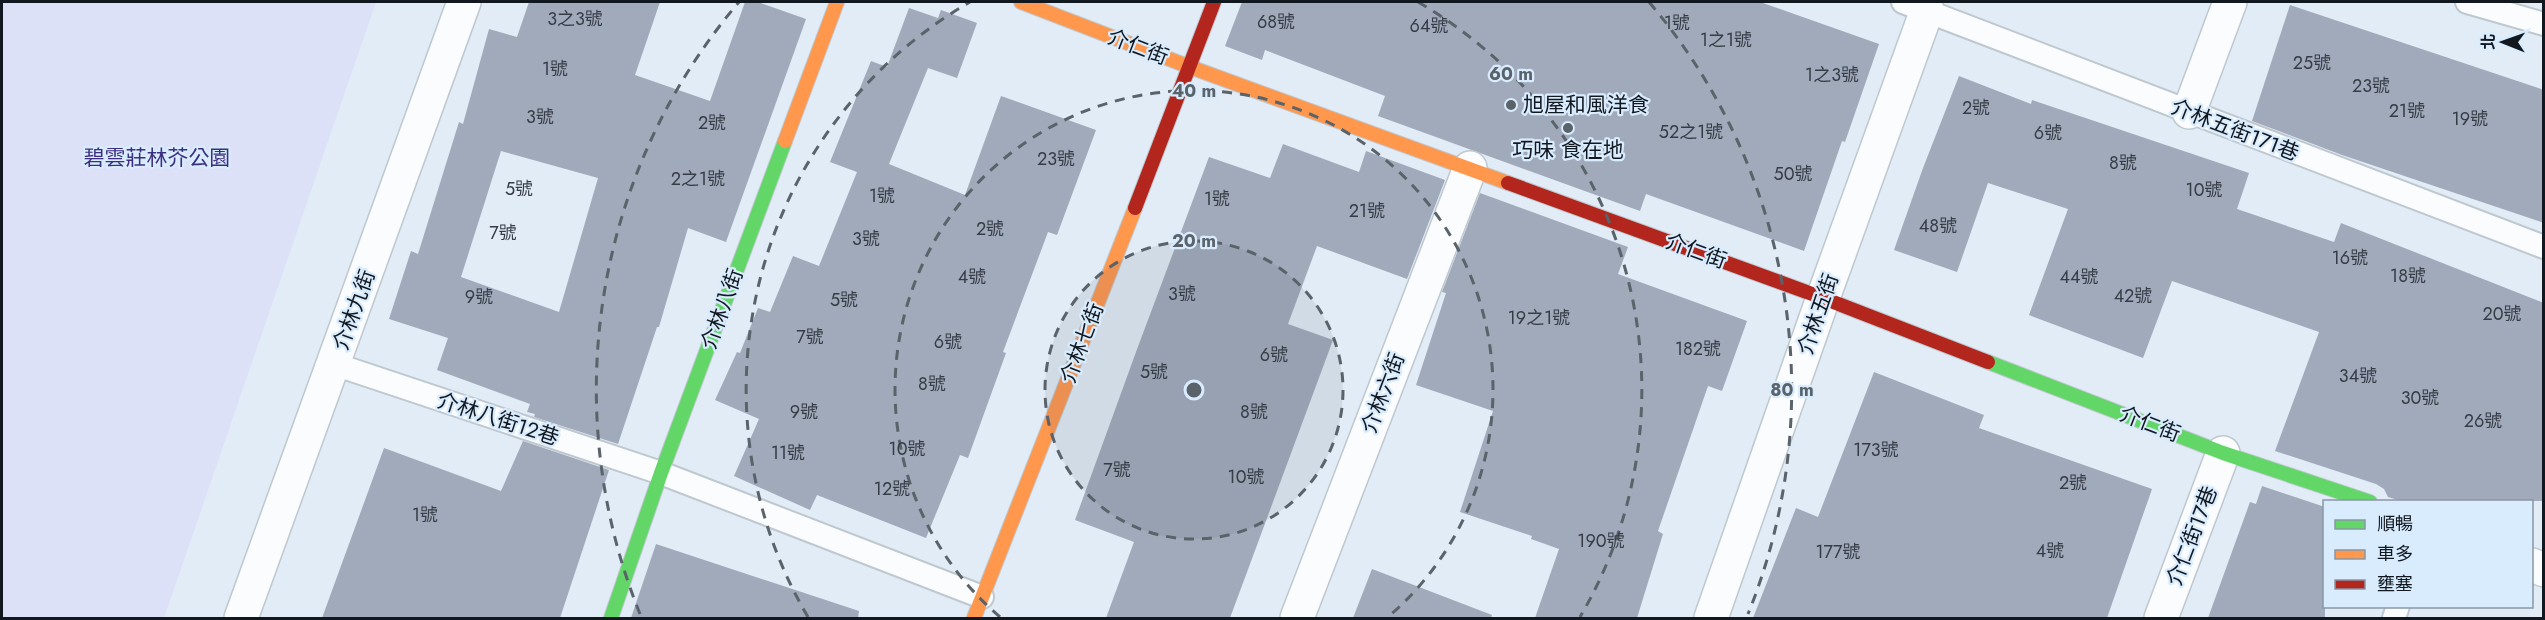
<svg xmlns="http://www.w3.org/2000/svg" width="2545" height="620" viewBox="0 0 2545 620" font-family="Jost,'Noto Sans TC',sans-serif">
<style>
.green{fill:#dce1f8}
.building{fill:#a0aabb;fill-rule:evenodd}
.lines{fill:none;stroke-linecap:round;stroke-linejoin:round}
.lane-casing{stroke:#bfc8cf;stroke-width:26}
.street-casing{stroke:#bfc8cf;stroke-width:36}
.fast-casing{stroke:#bfc8cf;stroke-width:16}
.slow-casing{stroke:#bfc8cf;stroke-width:16}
.jam-casing{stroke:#bfc8cf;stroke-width:16}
.lane{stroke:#fafcfe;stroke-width:22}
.street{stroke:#fafcfe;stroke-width:33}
.fast{stroke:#63d668;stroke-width:14}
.slow{stroke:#ff974d;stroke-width:14}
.jam{stroke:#b3261e;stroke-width:14}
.ring{fill:none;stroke:#5a626a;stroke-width:3;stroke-dasharray:10 8}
.poi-dot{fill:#5a626a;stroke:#d9ecfe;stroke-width:2}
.labels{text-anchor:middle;stroke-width:4.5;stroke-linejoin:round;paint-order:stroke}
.number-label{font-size:18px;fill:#363c46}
.street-label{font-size:21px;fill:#12181f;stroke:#d9ecfe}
.poi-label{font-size:21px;fill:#12181f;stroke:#d9ecfe;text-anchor:start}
.park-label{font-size:21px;fill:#3c2e81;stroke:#d9ecfe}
.centre{fill:#5a626a;stroke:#d9ecfe;stroke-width:3}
.ring-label{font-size:18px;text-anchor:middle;font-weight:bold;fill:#5a626a;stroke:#d9ecfe;stroke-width:4.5;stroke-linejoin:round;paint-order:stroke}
</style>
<rect width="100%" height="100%" fill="#e1ecf6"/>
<path class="green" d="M2 2H376L164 618H2Z"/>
<g class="building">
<path d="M529 2H660L635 75 710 101 745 2H758L806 19 726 242 688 228 659 327H657L618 444 534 417 535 414 527 412 530 404 437 370 448 338 389 319 411 251 418 254 459 122 463 124 489 29 517 37ZM501 151 598 178 559 312 461 277Z"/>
<path d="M1242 2H1760L1879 44 1845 142 1842 141 1804 251 1646 194 1640 211 1378 116 1385 96 1265 50 1262 60 1225 46Z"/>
<path d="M2290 5 2544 90V223L2342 155 2252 121Z"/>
<path d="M909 8 938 18 941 10 977 23 957 78 928 68 889 164 965 195 1001 96 1096 130 1057 235 1048 232 1003 352 1006 353 968 458 960 455 926 538 817 495 810 510 734 476 759 419 715 400 737 352 740 353 758 308 770 312 793 256 819 266 857 172 830 162 871 61 887 67Z"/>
<path d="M1959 76 2031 104 2032 100 2249 173 2237 209 2334 242 2341 223 2544 303V501H2401L2388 497 2384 489 2376 484 2275 451 2319 332 2172 281 2143 358 2029 315 2068 209 1988 183 1957 272 1894 250 1923 168Z"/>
<path d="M1283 144 1359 172 1366 151 1445 180 1407 279 1317 246 1288 324 1333 340 1230 618H1106L1134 542 1075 520 1136 352 1209 157 1270 178Z"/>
<path d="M1480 193 1628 247 1618 274 1747 321 1722 391 1708 386 1658 531 1663 534 1637 618H1535L1559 549 1531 539 1532 536 1460 512 1493 411 1416 385 1446 293 1442 292Z"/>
<path d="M1874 372 1984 415 1979 428 2152 489 2107 618H1753L1796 508 1818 517Z"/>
<path d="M523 441 609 470 560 618H322L384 448 501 491Z"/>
<path d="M2262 486 2325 507V618H2208L2250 502 2256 504Z"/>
<path d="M656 544 859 611 858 618H631Z"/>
<path d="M1372 569 1492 615 1491 618H1353Z"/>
</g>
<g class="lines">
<g class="lane-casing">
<g id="lane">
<path d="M1903 2 2544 247"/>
<path d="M2467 2 2544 24"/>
<path d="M334 364 661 473 982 597"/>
<path d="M2394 618 2398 606"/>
</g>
</g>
<g class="street-casing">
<g id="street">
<path d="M2189 112 2230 2"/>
<path d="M2532 565 2544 570"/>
<path d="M241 618 464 2"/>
<path d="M1297 618 1470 168"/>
<path d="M1711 618 1823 298 1927 10"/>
<path d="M2161 618 2223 453"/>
</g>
</g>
<g class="fast-casing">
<g id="fast">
<path d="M1988 362 2223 453 2370 502"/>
<path d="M611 618 661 473 785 141"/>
</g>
</g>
<g class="slow-casing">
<g id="slow">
<path d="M1021 2 1190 67 1508 183"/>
<path d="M785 141 837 2"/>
<path d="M974 618 1135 208"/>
</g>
</g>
<g class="jam-casing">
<g id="jam">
<path d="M1508 183 1823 298 1988 362"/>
<path d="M1135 208 1214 2"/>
</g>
</g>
<use href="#lane" class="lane"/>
<use href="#street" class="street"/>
<use href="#fast" class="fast"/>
<use href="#slow" class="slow"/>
<use href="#jam" class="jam"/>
</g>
<circle cx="1194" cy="390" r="149" fill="#5a626a" fill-opacity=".12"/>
<g class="ring">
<circle cx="1194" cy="390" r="149"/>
<path d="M1000 617A299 299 0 1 1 1388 617"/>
<path d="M808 617A448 448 0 0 1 970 2M1418 2A448 448 0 0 1 1580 617"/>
<path d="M640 614A598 598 0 0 1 739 2M1649 2A598 598 0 0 1 1748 614"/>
</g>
<g class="poi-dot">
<circle cx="1511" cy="105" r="6"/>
<circle cx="1568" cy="128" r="6"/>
</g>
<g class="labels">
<g class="number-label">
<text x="575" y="25">3之3號</text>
<text x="1276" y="28">68號</text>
<text x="1677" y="29">1號</text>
<text x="1429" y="32">64號</text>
<text x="1726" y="46">1之1號</text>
<text x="2312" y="69">25號</text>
<text x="555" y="75">1號</text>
<text x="1832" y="81">1之3號</text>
<text x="2371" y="92">23號</text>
<text x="1976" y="114">2號</text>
<text x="2407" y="117">21號</text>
<text x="540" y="123">3號</text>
<text x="2470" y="125">19號</text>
<text x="712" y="129">2號</text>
<text x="1691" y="138">52之1號</text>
<text x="2048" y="139">6號</text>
<text x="1056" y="165">23號</text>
<text x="2123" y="169">8號</text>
<text x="1793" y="180">50號</text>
<text x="698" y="185">2之1號</text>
<text x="519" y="195">5號</text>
<text x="2204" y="196">10號</text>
<text x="882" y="202">1號</text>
<text x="1217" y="205">1號</text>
<text x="1367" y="217">21號</text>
<text x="1938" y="232">48號</text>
<text x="990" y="235">2號</text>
<text x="503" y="239">7號</text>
<text x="866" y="245">3號</text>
<text x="2350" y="264">16號</text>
<text x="2408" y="282">18號</text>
<text x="972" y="283">4號</text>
<text x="2079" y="283">44號</text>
<text x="1182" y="300">3號</text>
<text x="2133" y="302">42號</text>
<text x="479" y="303">9號</text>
<text x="844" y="306">5號</text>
<text x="2502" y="320">20號</text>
<text x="1539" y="324">19之1號</text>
<text x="810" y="343">7號</text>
<text x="948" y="348">6號</text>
<text x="1698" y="355">182號</text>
<text x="1274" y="361">6號</text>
<text x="1154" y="378">5號</text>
<text x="2358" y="382">34號</text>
<text x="932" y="390">8號</text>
<text x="2420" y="404">30號</text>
<text x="804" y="418">9號</text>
<text x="1254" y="418">8號</text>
<text x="2483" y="427">26號</text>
<text x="907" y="455">10號</text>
<text x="1876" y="456">173號</text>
<text x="788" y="459">11號</text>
<text x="1117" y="476">7號</text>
<text x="1246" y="483">10號</text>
<text x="2073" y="489">2號</text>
<text x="892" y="495">12號</text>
<text x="425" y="521">1號</text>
<text x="1601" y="547">190號</text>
<text x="2050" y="557">4號</text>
<text x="1838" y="558">177號</text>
</g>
<g class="street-label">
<text transform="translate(1138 47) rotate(21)" y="7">介仁街</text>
<text transform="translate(2235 130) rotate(21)" y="7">介林五街171巷</text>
<text transform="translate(1696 251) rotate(20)" y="7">介仁街</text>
<text transform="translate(722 309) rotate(-70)" y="7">介林八街</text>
<text transform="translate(354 310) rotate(-70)" y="7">介林九街</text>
<text transform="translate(1818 314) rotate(-71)" y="7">介林五街</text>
<text transform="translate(1082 343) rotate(-69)" y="7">介林七街</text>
<text transform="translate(1383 393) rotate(-69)" y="7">介林六街</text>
<text transform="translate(498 419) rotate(18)" y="7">介林八街12巷</text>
<text transform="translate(2150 424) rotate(21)" y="7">介仁街</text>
<text transform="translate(2192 536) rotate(-69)" y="7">介仁街17巷</text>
</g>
<g class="poi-label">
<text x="1523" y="112">旭屋和風洋食</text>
<text x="1568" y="157" text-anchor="middle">巧味 食在地</text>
</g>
<g class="park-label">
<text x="157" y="165">碧雲莊林芥公園</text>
</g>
</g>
<circle cx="1194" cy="390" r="9" class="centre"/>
<g class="ring-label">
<text x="1511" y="80">60 m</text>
<text x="1194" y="97">40 m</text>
<text x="1194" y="247">20 m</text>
<text x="1792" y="396">80 m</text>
</g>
<rect width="2545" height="620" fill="none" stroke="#12181f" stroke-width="6"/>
<rect x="2323" y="500" width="210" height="108" fill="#d9ecfe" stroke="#8997a5" stroke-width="1.5"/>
<rect x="2335" y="520" width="30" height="9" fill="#63d668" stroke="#8997a5" stroke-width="1.5"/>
<text x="2377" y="530" font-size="18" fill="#12181f">順暢</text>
<rect x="2335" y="550" width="30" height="9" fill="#ff974d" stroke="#8997a5" stroke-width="1.5"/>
<text x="2377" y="560" font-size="18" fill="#12181f">車多</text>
<rect x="2335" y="580" width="30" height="9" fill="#b3261e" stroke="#8997a5" stroke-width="1.5"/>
<text x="2377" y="590" font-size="18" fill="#12181f">壅塞</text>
<g transform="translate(2503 42) rotate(271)" stroke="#d9ecfe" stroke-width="4.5" paint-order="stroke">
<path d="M0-4.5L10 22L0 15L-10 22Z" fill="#12181f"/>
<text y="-9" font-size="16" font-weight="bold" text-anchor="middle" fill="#12181f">北</text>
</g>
</svg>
